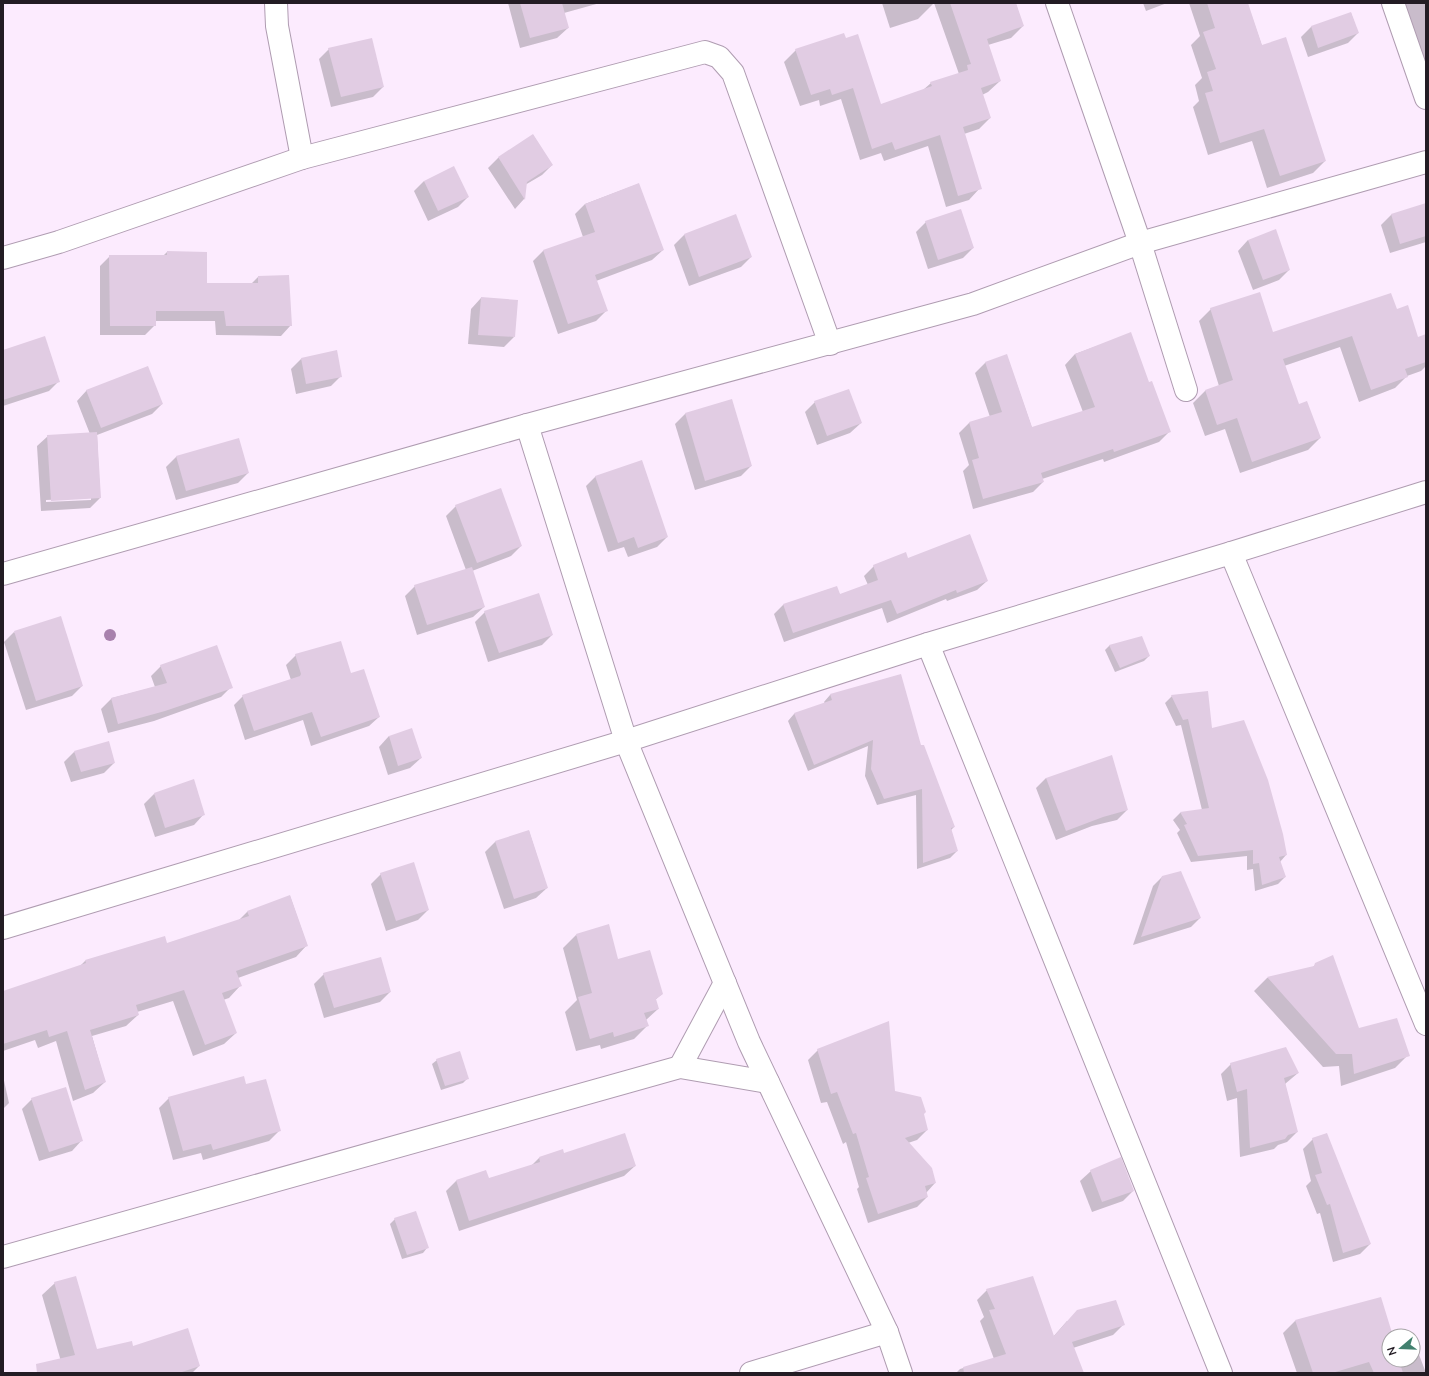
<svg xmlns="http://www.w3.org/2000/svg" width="1429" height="1376" viewBox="0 0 1429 1376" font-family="'Nunito Sans',sans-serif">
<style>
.shadow{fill:#0003;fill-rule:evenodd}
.building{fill:#e1cce3}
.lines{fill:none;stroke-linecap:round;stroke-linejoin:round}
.street-casing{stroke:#af9cb1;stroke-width:24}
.street{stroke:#fff;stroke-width:22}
.tree{fill:#a881ad}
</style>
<rect width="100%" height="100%" fill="#fcebfe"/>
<g class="shadow">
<path d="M508 3H600L564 13 568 28 557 38 520 48Z"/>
<path d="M882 3H934L918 19 890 28Z"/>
<path d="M934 3H1018L1016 4 1023 26 1011 38 988 45 1000 81 988 92 982 95 990 118 979 129 964 134 980 188 969 200 946 207 928 146 884 161 881 153 860 160 841 99 820 106 819 100 800 106 784 62 796 50 880 105 923 90 931 83 959 74Z"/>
<path d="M1143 3H1167L1146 11Z"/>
<path d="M1189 3H1247L1262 46 1325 161 1313 173 1267 188 1252 141 1208 155 1193 107 1199 101 1195 85 1202 78 1191 45 1200 36Z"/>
<path d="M1405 3H1426V79L1416 38Z"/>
<path d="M1351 13 1358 33 1348 43 1308 57 1301 37 1311 27Z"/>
<path d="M329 49 383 87 373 97 331 107 319 59Z"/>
<path d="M533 135 552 165 542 175 525 185 524 199 515 209 488 168 498 158Z"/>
<path d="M424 181 468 197 458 207 428 221 414 191Z"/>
<path d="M638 184 663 250 652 260 596 281 606 311 596 321 558 334 533 261 543 251 583 237 575 214 585 204Z"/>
<path d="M1426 204V242L1390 253 1381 225 1391 215Z"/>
<path d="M735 216 751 257 741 267 689 286 674 245 684 235Z"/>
<path d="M926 222 973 248 963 258 928 269 916 232Z"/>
<path d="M1248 240 1289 270 1279 280 1253 290 1238 251Z"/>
<path d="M167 252 206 284H251L258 277 288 276 291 325 281 336 216 335 215 321H155V325L145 335H100V266L110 256H163Z"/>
<path d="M481 298 514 337 504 347 468 344 471 309Z"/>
<path d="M1211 309 1272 333 1396 310 1418 338 1426 340V366L1421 371 1407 376 1395 388 1359 402 1340 347 1284 366 1298 405 1320 438 1308 450 1240 473 1225 429 1205 436 1193 403 1205 391 1219 386 1199 321Z"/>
<path d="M1130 334 1148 383 1169 432 1159 442 1104 462 1103 459 1042 479 1043 482 1033 492 973 509 963 471 969 465 959 433 969 423 990 417 975 373 985 363 1007 356 1032 428 1083 412 1065 365 1075 354Z"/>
<path d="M3 351 59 381 49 391 3 406Z"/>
<path d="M301 359 341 376 331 386 296 394 291 369Z"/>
<path d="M87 390 162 404 152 414 97 435 100 498 90 508 41 511 37 446 48 436 90 434 77 401ZM91 498V500L46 502V500Z"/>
<path d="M731 400 751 466 741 476 695 490 675 424 685 414Z"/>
<path d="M815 402 861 423 850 433 817 445 805 412Z"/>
<path d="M238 440 248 473 238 483 176 500 166 467 176 457Z"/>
<path d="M596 476 667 537 657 547 628 557 624 547 608 552 586 486Z"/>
<path d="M456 506 521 546 511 556 472 571 484 607 473 617 417 635 405 596 415 586 466 570 446 516Z"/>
<path d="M907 559 987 581 977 590 947 601 946 599 887 623 882 608 784 642 774 614 783 605 836 587 840 595 868 585 864 576 874 566Z"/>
<path d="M485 612 552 635 542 645 488 662 475 622Z"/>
<path d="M14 632 82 686 72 696 26 710 4 642Z"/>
<path d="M1110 645 1149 656 1144 661 1115 672 1105 650Z"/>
<path d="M296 655 350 674 379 717 369 726 311 746 303 720 245 740 234 705 243 696 291 680 286 665Z"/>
<path d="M161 666 231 687 221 697 154 721 108 733 101 709 112 698 155 687 151 676Z"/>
<path d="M900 675 920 746 954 827 951 830 957 851 950 858 917 869 916 795 877 805 865 776 868 746 808 771 788 721 794 714 825 704 824 702 830 695Z"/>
<path d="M1172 696 1212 730 1286 855 1280 862 1285 877 1278 884 1255 891 1253 869 1247 870V856L1191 862 1177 833 1180 830 1173 820 1180 813 1202 810 1181 725 1176 726 1165 703Z"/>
<path d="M389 736 421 758 410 768 388 775 379 747Z"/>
<path d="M74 752 114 763 104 773 71 782 64 762Z"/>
<path d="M1046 778 1127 810 1117 820 1092 826 1056 840 1036 788Z"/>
<path d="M154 794 204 814 194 825 155 837 144 804Z"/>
<path d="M529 831 547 888 536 898 504 909 485 852 495 842Z"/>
<path d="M381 874 428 910 418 920 386 931 371 884Z"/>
<path d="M1162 877 1200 918 1191 927 1133 945 1153 886Z"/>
<path d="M290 896 307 945 296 957 238 978 240 986 229 998 223 1000 236 1033 224 1044 193 1056 173 1001 137 1012 138 1015 126 1026 92 1036 105 1082 93 1093 73 1101 56 1041 38 1048 35 1040 3 1051V992L80 966 85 961 166 944 238 921 247 912Z"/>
<path d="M576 935 618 961 662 994 655 1000 658 1009 646 1020 647 1026 634 1039 601 1049 600 1045 576 1051 565 1012 577 1000 563 948Z"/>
<path d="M1316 964 1358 1029 1408 1055 1395 1068 1341 1086 1339 1066 1323 1067 1254 991 1267 978 1312 968Z"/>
<path d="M324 974 390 992 380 1002 324 1018 314 984Z"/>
<path d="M818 1050 894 1091 923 1114 927 1130 917 1140 908 1143 935 1183 926 1193 927 1197 917 1207 868 1223 857 1189 859 1187 846 1142 843 1144 827 1102 821 1103 808 1060Z"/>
<path d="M437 1060 468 1078 463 1083 441 1090 432 1064Z"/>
<path d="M1231 1064 1298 1073 1285 1084 1297 1132 1287 1142 1278 1145 1274 1149 1240 1157 1237 1098 1227 1101 1221 1074Z"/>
<path d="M3 1076 9 1103 3 1109Z"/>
<path d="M169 1098 279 1131 269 1141 203 1160 201 1153 173 1160 159 1108Z"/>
<path d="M32 1099 82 1140 72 1151 39 1161 22 1109Z"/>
<path d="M1313 1139 1370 1244 1360 1254 1333 1262 1320 1213 1317 1214 1306 1186 1311 1181 1303 1149Z"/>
<path d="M564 1154 635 1166 624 1176 459 1231 446 1191 456 1181 488 1179 531 1166 539 1158Z"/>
<path d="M1091 1171 1133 1191 1123 1201 1092 1212 1080 1181Z"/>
<path d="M395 1219 427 1248 423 1253 402 1259 390 1224Z"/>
<path d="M55 1283 97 1350 133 1347 199 1366 192 1373H59L64 1372 42 1295Z"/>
<path d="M987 1290 1053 1337 1067 1321 1123 1325 1113 1335 1073 1348 1083 1373H956L960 1369 994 1359 980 1321 984 1317 977 1300Z"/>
<path d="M1295 1321 1391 1336H1389V1360H1413V1354L1418 1352 1426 1373H1297L1283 1333Z"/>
</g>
<g class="building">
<path d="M520 3H562L569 28 530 38Z"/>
<path d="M950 3H1016L1024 26 987 39 1001 81 981 88 991 118 963 127 982 189 958 196 940 135 895 150 892 142 872 149 853 88 832 95 830 89 811 95 795 49 844 33 846 38 858 34 881 104 932 86 930 82 968 70 967 65 971 64Z"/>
<path d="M1207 3H1248L1262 45 1286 37 1326 161 1280 176 1264 129 1220 143 1205 93 1213 91 1207 72 1216 69 1203 32 1215 28Z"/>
<path d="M1351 12 1359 33 1318 48 1311 26Z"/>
<path d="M372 38 384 87 341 97 328 48Z"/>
<path d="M533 134 553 165 527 182 525 200 498 157Z"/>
<path d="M454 166 469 197 438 211 424 181Z"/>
<path d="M639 183 664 250 595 275 608 311 568 324 543 250 595 232 585 204Z"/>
<path d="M1426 203V236L1400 244 1391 214Z"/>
<path d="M961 209 974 248 938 260 925 221Z"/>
<path d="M736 214 752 257 699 277 684 234Z"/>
<path d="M1276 229 1290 270 1263 280 1248 240Z"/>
<path d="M167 251 207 252V283H258V276L289 275 292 326H226L224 311H156V326H110L109 255H167Z"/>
<path d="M1260 292 1273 332 1391 293 1397 309 1408 305 1418 337 1426 334V362L1405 369 1408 377 1371 390 1352 336 1283 359 1299 404 1307 401 1321 438 1252 462 1237 418 1217 425 1205 390 1233 380 1210 308Z"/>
<path d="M481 297 518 300 515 337 478 335Z"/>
<path d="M1131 332 1149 382 1152 381 1171 432 1114 452 1113 449 1041 473 1044 482 983 499 972 460 979 458 969 422 1002 412 985 362 1007 354 1032 427 1095 407 1075 354Z"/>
<path d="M45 336 60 382 3 400V350Z"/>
<path d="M337 350 342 377 306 384 301 358Z"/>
<path d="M148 366 163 404 101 428 86 390Z"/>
<path d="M849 389 862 423 827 436 814 401Z"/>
<path d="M732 399 752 466 705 481 685 413Z"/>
<path d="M97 432 101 498 51 501 47 435Z"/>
<path d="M239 438 249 473 186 491 176 456Z"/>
<path d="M642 460 668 537 638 548 634 537 618 543 595 476Z"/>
<path d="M501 488 522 546 477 563 455 505Z"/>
<path d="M970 534 988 581 957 593 956 590 897 614 891 600 793 633 783 604 837 586 840 594 878 580 873 565 906 552 908 558Z"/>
<path d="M472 567 485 607 427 625 414 585Z"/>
<path d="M539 593 553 635 499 653 484 611Z"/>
<path d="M61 616 83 686 36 701 14 631Z"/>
<path d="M1142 636 1150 656 1120 668 1109 645Z"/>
<path d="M341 641 351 673 364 669 380 717 321 737 312 712 254 731 242 695 300 676 301 674 295 654Z"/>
<path d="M217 645 233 688 165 711 118 724 111 698 167 683 160 665Z"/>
<path d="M901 674 921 745H924L955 827 951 828 958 851 923 863 922 789 884 799 871 769 873 740 814 765 794 713 832 700 830 694Z"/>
<path d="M1208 691 1212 728 1244 720 1268 780 1283 834 1287 855 1279 857 1286 877 1262 885 1259 863 1253 864V850L1198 856 1184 825 1187 824 1180 812 1209 808 1188 719 1183 720 1171 695Z"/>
<path d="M412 728 422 758 398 766 389 736Z"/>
<path d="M109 741 115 763 81 772 74 751Z"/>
<path d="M1112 755 1128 810 1103 817 1066 831 1046 778Z"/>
<path d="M194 779 205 815 165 828 154 793Z"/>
<path d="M529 830 548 888 514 899 495 841Z"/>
<path d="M414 862 429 910 396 921 380 873Z"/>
<path d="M1181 871 1201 918 1141 937 1162 876Z"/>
<path d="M290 895 308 946 236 971 242 986 222 993 237 1033 205 1045 184 990 136 1005 139 1015 90 1030 106 1082 85 1090 67 1031 49 1037 47 1030 3 1044V991L86 963 85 960 165 936 167 943 249 916 247 911Z"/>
<path d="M609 924 618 959 650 950 663 994 656 999 659 1009 644 1013 649 1026 614 1037 613 1032 590 1039 578 997 592 993 576 934Z"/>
<path d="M1333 955 1359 1028 1397 1018 1410 1056 1354 1074 1352 1054H1336L1267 977 1314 966 1315 963Z"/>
<path d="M381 957 391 992 334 1008 323 973Z"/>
<path d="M889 1021 895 1091 921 1097 926 1112 924 1114 928 1130 905 1138 932 1168 936 1183 925 1186 928 1197 878 1214 866 1178 869 1177 856 1133 853 1134 837 1092 831 1094 817 1049Z"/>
<path d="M1286 1047 1299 1073 1284 1078 1298 1132 1288 1135 1285 1139 1250 1148 1247 1089 1237 1092 1230 1063Z"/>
<path d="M460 1051 469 1079 445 1086 436 1059Z"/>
<path d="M244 1076 246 1084 266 1079 281 1131 213 1150 211 1144 183 1151 168 1097Z"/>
<path d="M66 1087 83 1141 49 1152 31 1098Z"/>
<path d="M625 1133 636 1166 469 1221 456 1180 486 1170 489 1178 540 1162 539 1157 563 1149 564 1153Z"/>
<path d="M1327 1133 1371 1244 1343 1253 1330 1204 1327 1205 1315 1175 1322 1173 1312 1138Z"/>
<path d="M1121 1157 1134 1191 1102 1202 1090 1170Z"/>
<path d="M416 1211 429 1248 407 1255 394 1218Z"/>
<path d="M76 1276 97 1349 132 1341 133 1346 188 1328 200 1366 179 1373H37L36 1364 75 1355 54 1282Z"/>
<path d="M1033 1276 1054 1336 1077 1310 1116 1300 1125 1325 1072 1342 1084 1373H964L963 1367 1006 1354 989 1310 995 1309 986 1289Z"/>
<path d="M1381 1297 1393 1336H1389V1360H1399L1403 1373H1374L1369 1362 1332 1373H1313L1295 1320Z"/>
</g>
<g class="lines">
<g class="street-casing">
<g id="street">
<path d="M276 3 277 26 302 158"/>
<path d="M1057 3 1140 243 1186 390"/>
<path d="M1393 3 1426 98"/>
<path d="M3 258 59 242 302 158 705 52 719 57 733 73 830 344"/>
<path d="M527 425 626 741 749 1042 887 1332 901 1373"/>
<path d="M1231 553 1426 1024"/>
<path d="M3 574 527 425 973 304 1140 243 1426 162"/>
<path d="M928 644 1221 1373"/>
<path d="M3 928 626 741 928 644 1231 553 1426 492"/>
<path d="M680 1067 725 983"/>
<path d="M3 1257 680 1067 768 1082"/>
<path d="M751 1373 887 1332"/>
</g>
</g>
<use href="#street" class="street"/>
</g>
<circle class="tree" cx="110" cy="635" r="6"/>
<rect width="1429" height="1376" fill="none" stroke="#231c24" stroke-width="8"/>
<g transform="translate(1401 1348) rotate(251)"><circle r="19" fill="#ffffff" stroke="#a7a4a7"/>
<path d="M0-3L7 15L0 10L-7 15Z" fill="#41806e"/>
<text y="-6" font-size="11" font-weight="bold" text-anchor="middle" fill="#231c24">N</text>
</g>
</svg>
